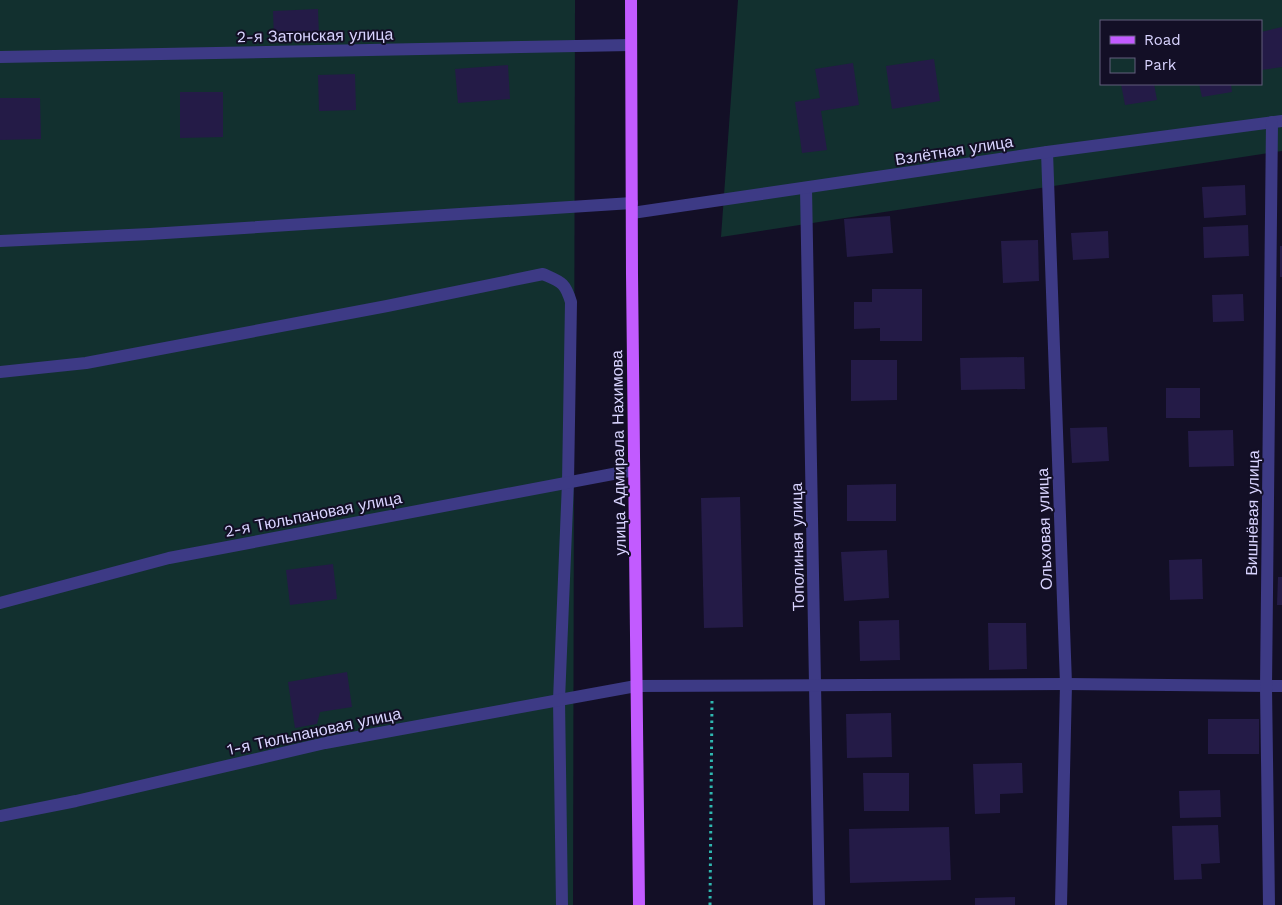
<svg xmlns="http://www.w3.org/2000/svg" width="1282" height="905" viewBox="0 0 1282 905" font-family="'Work Sans',sans-serif">
<style>
.green{fill:#12302f;fill-rule:evenodd}
.building{fill:#241b47}
.lines{fill:none;stroke-linecap:round;stroke-linejoin:round}
.path{stroke:#2fb8b0;stroke-width:3;stroke-dasharray:2.5 4;stroke-linecap:butt}
.minor{stroke:#3d3a85;stroke-width:12}
.major{stroke:#c25bff;stroke-width:12}
.labels{text-anchor:middle;stroke-width:4;stroke-linejoin:round;paint-order:stroke}
.street-label{font-size:16px;fill:#d9d4ff;stroke:#130f26}
</style>
<rect width="100%" height="100%" fill="#130f26"/>
<g class="green">
<path d="M0 0H575L573 905H0Z"/>
<path d="M738 0H1282V151L721 237ZM1101 21H1261V84H1101Z"/>
</g>
<g class="building">
<path d="M318 9 319 37 274 39 273 11Z"/>
<path d="M1282 27V67L1261 70V32Z"/>
<path d="M934 59 940 101 892 109 886 66Z"/>
<path d="M853 63 859 105 821 111 827 150 802 153 795 102 820 98 815 69Z"/>
<path d="M508 65 510 99 458 103 455 69Z"/>
<path d="M355 74 356 110 319 111 318 75Z"/>
<path d="M1121 84H1154L1157 100 1125 105Z"/>
<path d="M1199 84H1231L1232 92 1202 97Z"/>
<path d="M180 92H223V137L180 138Z"/>
<path d="M0 98H40L41 139 0 140Z"/>
<path d="M1245 185 1246 215 1204 218 1202 187Z"/>
<path d="M890 216 893 253 847 257 844 219Z"/>
<path d="M1248 225 1249 256 1204 258 1203 227Z"/>
<path d="M1108 231 1109 258 1073 260 1071 233Z"/>
<path d="M1038 240 1039 281 1003 283 1001 241Z"/>
<rect x="1280" y="246" width="2" height="31"/>
<path d="M872 289H922V341H880V328L854 329V302H872Z"/>
<path d="M1243 294 1244 321 1213 322 1212 295Z"/>
<path d="M1024 357 1025 389 961 390 960 358Z"/>
<path d="M851 360H897V400L851 401Z"/>
<rect x="1166" y="388" width="34" height="30"/>
<path d="M1107 427 1109 461 1072 463 1070 428Z"/>
<path d="M1233 430 1234 466 1189 467 1188 431Z"/>
<path d="M896 484V521H847V485Z"/>
<path d="M740 497 743 627 704 628 701 498Z"/>
<path d="M887 550 889 598 844 601 841 552Z"/>
<path d="M1202 559 1203 599 1170 600 1169 560Z"/>
<path d="M333 564 337 599 290 605 286 570Z"/>
<path d="M1278 577H1282V605H1277Z"/>
<path d="M899 620 900 660 860 661 859 621Z"/>
<path d="M988 623H1026L1027 669 989 670Z"/>
<path d="M347 672 352 707 320 712 317 724 295 728 288 682Z"/>
<path d="M891 713 892 757 847 758 846 714Z"/>
<rect x="1208" y="719" width="51" height="35"/>
<path d="M1022 763 1023 793 1000 794V813L975 814 973 764Z"/>
<path d="M863 773H909V811H864Z"/>
<path d="M1220 790 1221 817 1180 818 1179 791Z"/>
<path d="M1218 825 1220 863 1201 864 1202 879 1174 880 1172 826Z"/>
<path d="M949 827 951 880 850 883 849 829Z"/>
<path d="M1015 897V905H975V898Z"/>
</g>
<g class="lines">
<path class="path" d="M710 905 712 701"/>
<g class="minor">
<path d="M0 57 631 45"/>
<path d="M1047 152 1066 684 1061 905"/>
<path d="M806 188 819 905"/>
<path d="M632 213 1047 152 1282 121"/>
<path d="M0 241 150 234 632 203"/>
<path d="M0 372 86 363 387 306 543 274C561 282 565 282 571 302L568 482 559 700 562 905"/>
<path d="M0 603 169 558 634 470"/>
<path d="M0 816 76 801 325 743 636 686 1066 684 1282 686"/>
<path d="M1269 905 1266 687 1272 122"/>
</g>
<path class="major" d="M631 0 632 274 639 905"/>
</g>
<g class="labels">
<g class="street-label">
<text transform="translate(315 35) rotate(-1)" y="6">2-я Затонская улица</text>
<text transform="translate(954 150) rotate(-9)" y="6">Взлётная улица</text>
<text transform="translate(618 453) rotate(-91)" y="6">улица Адмирала Нахимова</text>
<text transform="translate(1252 513) rotate(-89)" y="6">Вишнёвая улица</text>
<text transform="translate(313 514) rotate(-11)" y="6">2-я Тюльпановая улица</text>
<text transform="translate(1044 529) rotate(-92)" y="6">Ольховая улица</text>
<text transform="translate(797 547) rotate(-91)" y="6">Тополиная улица</text>
<text transform="translate(314 731) rotate(-12)" y="6">1-я Тюльпановая улица</text>
</g>
</g>
<rect x="1100" y="20" width="162" height="65" fill="#130f26" stroke="#625e7d"/>
<rect x="1110" y="36" width="25" height="8" fill="#c25bff" stroke="#625e7d"/>
<text x="1144" y="45" font-size="15" fill="#d9d4ff">Road</text>
<rect x="1110" y="58" width="25" height="15" fill="#12302f" stroke="#625e7d"/>
<text x="1144" y="70" font-size="15" fill="#d9d4ff">Park</text>
</svg>
